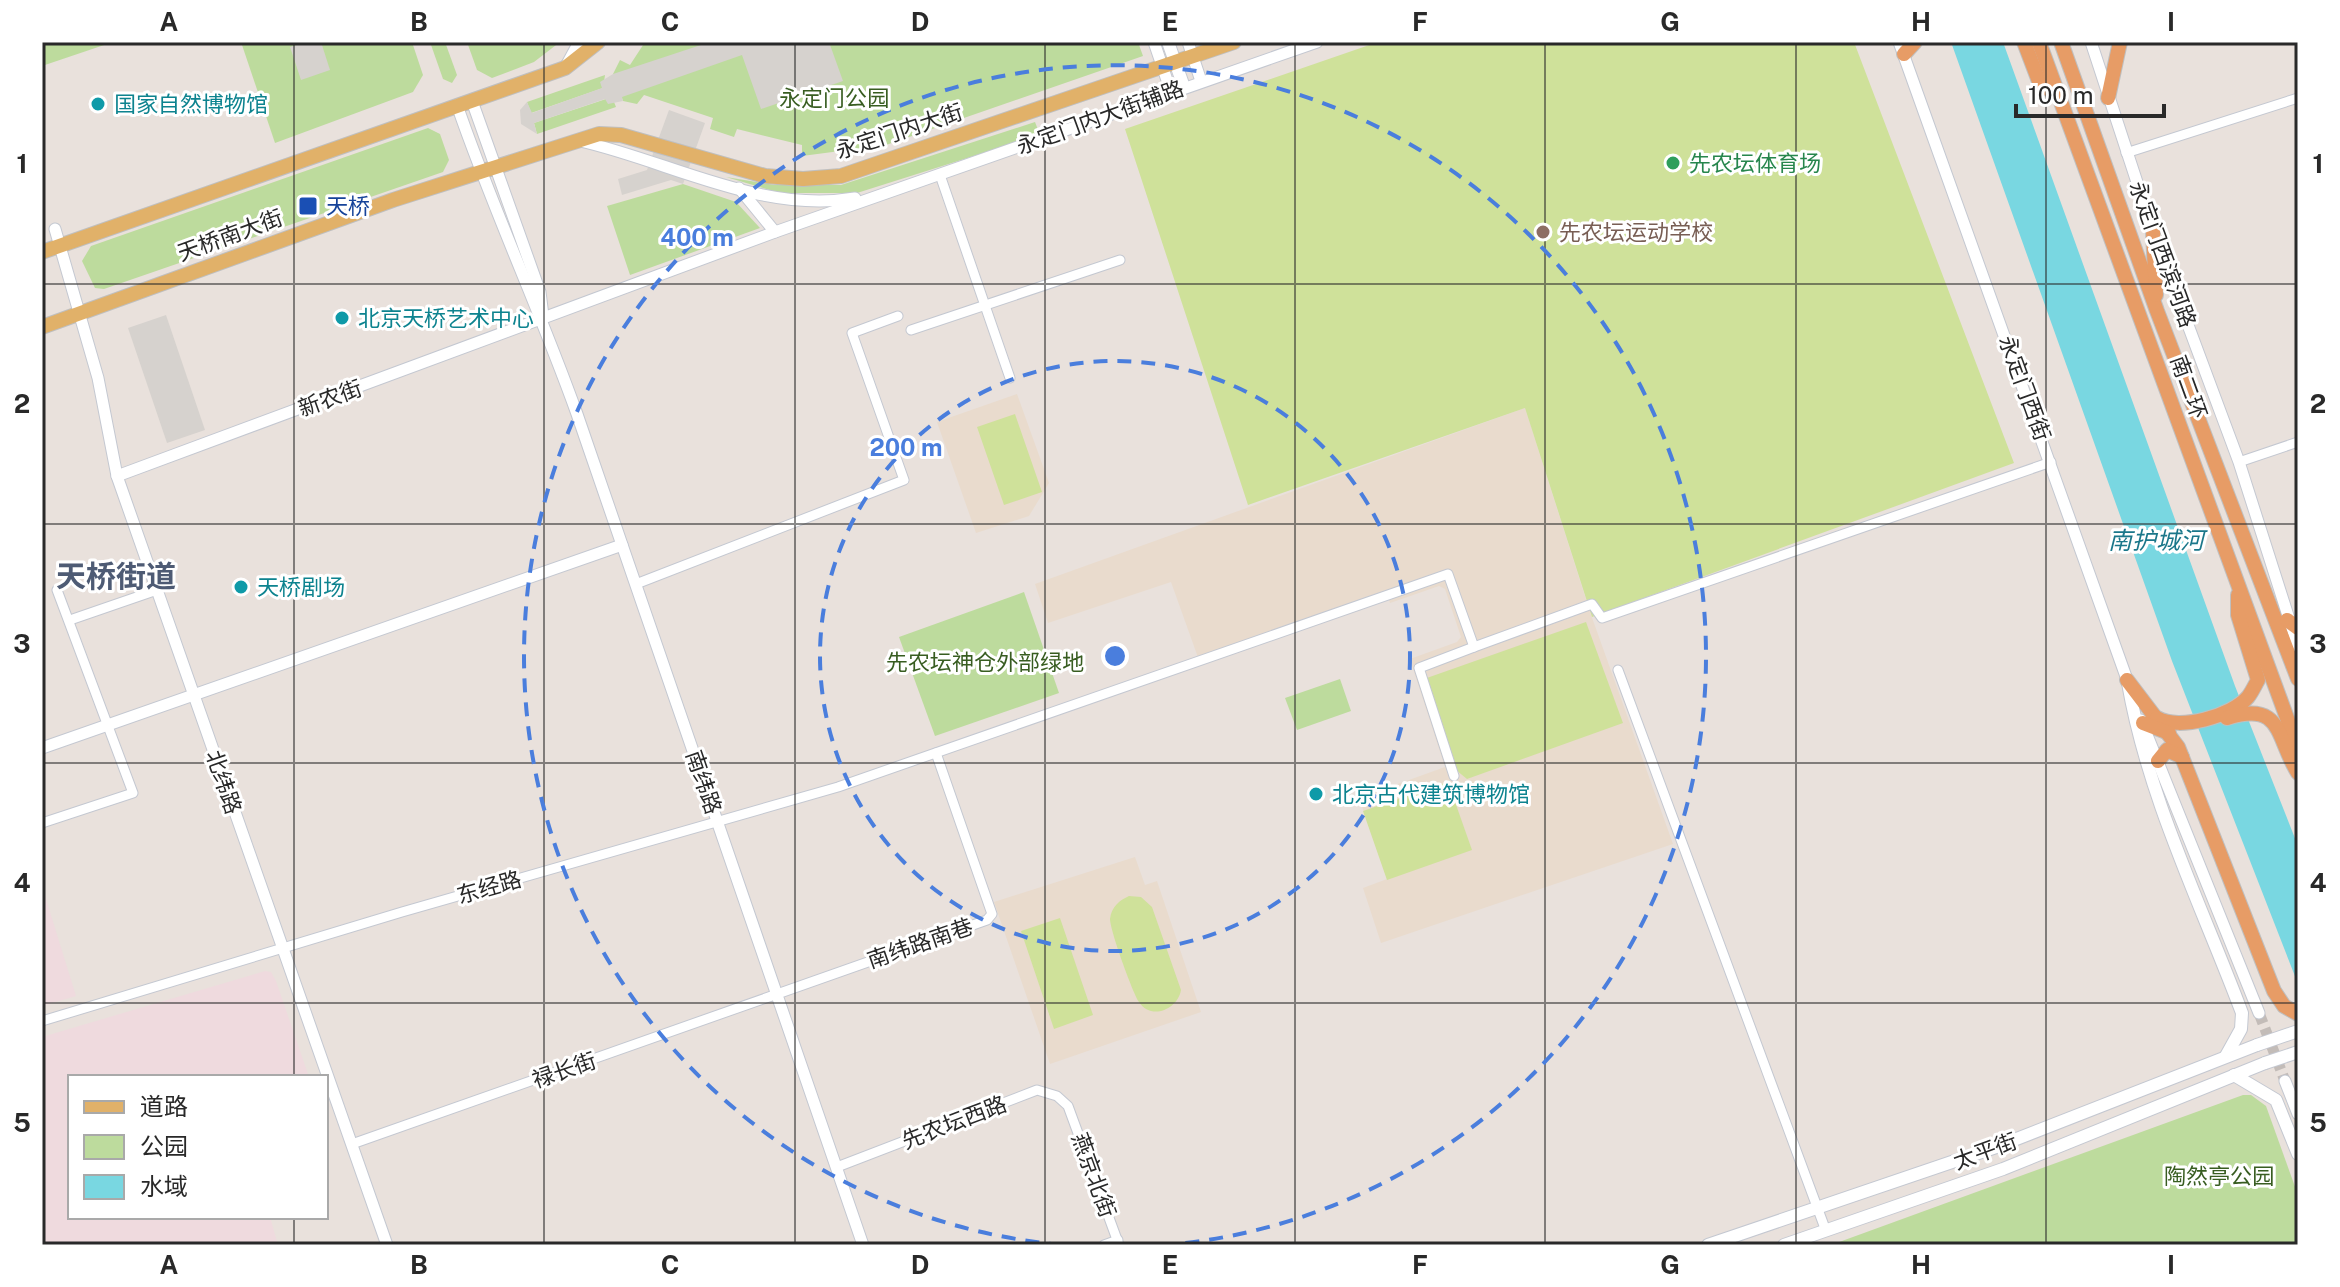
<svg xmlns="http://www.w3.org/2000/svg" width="2340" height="1287" viewBox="0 0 2340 1287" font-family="'Public Sans','Noto Sans SC',sans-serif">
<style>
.education{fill:#e9dbcd}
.medical{fill:#efdade}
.green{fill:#bddb9d}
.pitch{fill:#cfe19a}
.plaza{fill:#d6d2ce}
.water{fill:#79d7e1}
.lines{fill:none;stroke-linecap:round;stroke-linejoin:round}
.tertiary-tunnel{stroke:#c3bcb8;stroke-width:11;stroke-dasharray:11 5.5;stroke-linecap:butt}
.minor-casing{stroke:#c4c8d1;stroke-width:11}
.tertiary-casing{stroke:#c4c8d1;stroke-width:13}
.secondary-casing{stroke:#c4c8d1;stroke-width:14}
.primary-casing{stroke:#bfbfbf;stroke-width:16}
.trunk-casing{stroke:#bfbfbf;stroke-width:16}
.minor{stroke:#fff;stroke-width:9}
.tertiary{stroke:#fff;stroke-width:11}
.secondary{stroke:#fff;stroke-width:12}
.primary{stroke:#e1b169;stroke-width:14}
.trunk{stroke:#e79c66;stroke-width:14}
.secondary-bridge-casing{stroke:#c4c8d1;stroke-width:14;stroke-linecap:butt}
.secondary-bridge{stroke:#fff;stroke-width:12}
.grid{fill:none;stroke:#292929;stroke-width:2;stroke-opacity:0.55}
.ring{fill:none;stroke:#4a7edd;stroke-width:4;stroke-dasharray:14 10}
.culture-dot{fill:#0f9aa8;stroke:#fff;stroke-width:3}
.leisure-dot{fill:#2e9e5b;stroke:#fff;stroke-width:3}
.transit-dot{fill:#1a4fb4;stroke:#fff;stroke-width:3}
.education-dot{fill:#8d6e63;stroke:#fff;stroke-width:3}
.labels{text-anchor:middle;stroke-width:6;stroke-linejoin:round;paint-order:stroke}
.park-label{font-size:22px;fill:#385d21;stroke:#fff}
.culture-label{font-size:22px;fill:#0d838f;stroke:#fff;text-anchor:start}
.street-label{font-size:22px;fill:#292929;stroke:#fff}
.leisure-label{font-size:22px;fill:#27864d;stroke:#fff;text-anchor:start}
.transit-label{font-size:22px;fill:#164399;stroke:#fff;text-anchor:start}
.education-label{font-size:22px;fill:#785e54;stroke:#fff;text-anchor:start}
.water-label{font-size:24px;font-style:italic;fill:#1b778a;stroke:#fff}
.district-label{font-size:30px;font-weight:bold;fill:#4e5b74;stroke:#fff}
.centre{fill:#4a7edd;stroke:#fff;stroke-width:4}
.ring-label{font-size:24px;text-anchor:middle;font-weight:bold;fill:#4a7edd;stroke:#fff;stroke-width:6;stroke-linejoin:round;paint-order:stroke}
.neatline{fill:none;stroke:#292929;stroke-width:3}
.grid-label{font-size:26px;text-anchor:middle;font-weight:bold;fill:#292929}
</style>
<rect width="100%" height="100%" fill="#e9e1dc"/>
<g class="education">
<path d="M1017 394 1049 483 1029 516 976 533 937 422Z"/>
<path d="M1525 408 1590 612 1673 844 1381 943 1363 888 1387 879 1359 798 1445 767 1410 659 1457 642 1461 637 1445 589 1439 586 1390 603 1388 597 1200 663 1171 582 1048 623 1035 584Z"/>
<path d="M1135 857 1145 885 1157 881 1201 1012 1050 1064 994 902Z"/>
</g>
<g class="medical">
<path d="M42 886 76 996 42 1006Z"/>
<path d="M265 971 271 972 276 981 309 1077H70V1217H270L278 1245H42V1037Z"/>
</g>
<g class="green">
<path d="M42 42H113L42 66Z"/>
<path d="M241 42H412L423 75 413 92 275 143Z"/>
<path d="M430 42H445L457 75 452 83 443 79Z"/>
<path d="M467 42H560L534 62 492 78 477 70Z"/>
<path d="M645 42H1138L1143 56 886 145 802 156V145L737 129 734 137 710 129 713 118 644 95 637 104 623 101 613 74 620 60 630 65Z"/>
<path d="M605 75 603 88 531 113 527 102Z"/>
<path d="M606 99 614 102 616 107 537 134 534 123Z"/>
<path d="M1035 122 1040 135 857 193H780L726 177 775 185H841Z"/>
<path d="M428 128 440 134 449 160 443 172 104 289 95 288 82 261 91 246Z"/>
<path d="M683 184 736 202 760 228 630 275 607 206Z"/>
<path d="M1024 592 1059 693 935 736 899 637Z"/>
<path d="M1340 679 1351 711 1297 730 1285 698Z"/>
<path d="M2243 1095H2251L2266 1106 2298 1195V1245H1831Z"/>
</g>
<g class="pitch">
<path d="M1378 42H1854L2014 463 1592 617 1525 408 1248 505 1125 129Z"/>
<path d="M1015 414 1042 492 1004 505 977 427Z"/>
<path d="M1586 622 1623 723 1467 779 1456 770 1424 679Z"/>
<path d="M1448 782 1472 850 1387 880 1363 811Z"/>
<path d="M1129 896 1141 897 1152 907 1181 990C1178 1009 1151 1021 1139 1002 1132 991 1110 930 1110 919 1111 907 1120 900 1129 896Z"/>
<path d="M1060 918 1093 1015 1054 1029 1021 931Z"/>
</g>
<g class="plaza">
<path d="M307 42H321L330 70 301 80 290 47Z"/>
<path d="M710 42H829L843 81 761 109 742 55 622 97 623 101 608 104 605 99 534 123 537 134 521 124 520 110 527 102 532 113 602 88 600 82 613 74Z"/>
<path d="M669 110 705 123 683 184 671 180 622 195 618 179 647 170Z"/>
<path d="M166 315 205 430 167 443 128 328Z"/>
</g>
<path class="water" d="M1951 42H2003L2235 686 2298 846V984L2172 661Z"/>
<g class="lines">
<path class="tertiary-tunnel" d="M2259 1013 2285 1081"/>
<g class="minor-casing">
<g id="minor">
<path d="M2126 153 2298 98"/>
<path d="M940 175 1010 378"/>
<path d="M911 330 1120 260"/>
<path d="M2239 462 2298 442"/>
<path d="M636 584 904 480 852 333 898 316"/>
<path d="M70 620 157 590"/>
<path d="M1618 670 1826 1231"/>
<path d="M1454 776 1419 668 1474 647"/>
<path d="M42 823 133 793 57 590"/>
<path d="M42 1021 402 912 838 787 1448 574 1474 647 1592 604 1602 618 2051 462"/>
<path d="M352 1144 987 920 992 914 936 753"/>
<path d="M837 1167 1037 1090 1057 1096 1068 1106 1119 1245"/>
<path d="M1104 1245 1118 1240"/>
</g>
</g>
<g class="tertiary-casing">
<g id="tertiary">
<path d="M1154 42 1171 92"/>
<path d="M1188 42 1201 81"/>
<path d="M1899 42 2129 685"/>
<path d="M2091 42 2153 231 2239 462 2298 647"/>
<path d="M566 66 579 42"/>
<path d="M472 101 540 292 543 316"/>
<path d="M457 105C493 210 540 310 577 414L863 1245"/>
<path d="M580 141C669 161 761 214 855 198"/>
<path d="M739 188 775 232"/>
<path d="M55 229 98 378 117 476 387 1245"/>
<path d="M117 476 775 232 1317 42"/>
<path d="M2141 720 2259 1013"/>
<path d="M42 748 622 545"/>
<path d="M2285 1081 2298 1114"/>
</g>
</g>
<g class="secondary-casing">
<g id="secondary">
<path d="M1168 42 1184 87"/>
<path d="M2128 683C2148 798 2201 904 2242 1013L2241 1029 2226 1056"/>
<path d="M2234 1075 2276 1100 2298 1154"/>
<path d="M1708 1245 1996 1147 2257 1045"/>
<path d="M1784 1245 2003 1169 2265 1063"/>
</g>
</g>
<g class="primary-casing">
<g id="primary">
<path d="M42 252 565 68 598 42"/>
<path d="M42 327 393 200 599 134 621 135 765 176 803 179 841 176 1234 42"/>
</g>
</g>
<g class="trunk-casing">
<g id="trunk">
<path d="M2024 42 2040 84 2058 95"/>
<path d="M2039 42 2298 748"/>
<path d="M2061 42 2157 311 2298 679"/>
<path d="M1904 54 1915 42"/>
<path d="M2108 98 2120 42"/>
<path d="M2153 231 2156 295"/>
<path d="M2287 620 2298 628"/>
<path d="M2127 680 2178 747 2274 991 2284 1006 2298 1014"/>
<path d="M2157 718C2179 731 2232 716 2248 697 2252 692 2255 685 2258 680L2238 615V595"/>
<path d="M2227 718C2283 700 2276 738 2298 773"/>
<path d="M2143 723 2169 733"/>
<path d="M2158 761 2167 750 2182 757"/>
</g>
</g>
<use href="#minor" class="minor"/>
<use href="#tertiary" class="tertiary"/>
<use href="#secondary" class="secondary"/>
<use href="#primary" class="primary"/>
<use href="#trunk" class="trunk"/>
<g class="secondary-bridge-casing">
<g id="secondary-bridge">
<path d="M2257 1045 2298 1031"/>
<path d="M2265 1063 2298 1052"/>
</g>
</g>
<use href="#secondary-bridge" class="secondary-bridge"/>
</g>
<path class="grid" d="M294 42V1077M544 42V1245M795 42V1245M1045 42V1245M1295 42V1245M1545 42V1245M1796 42V1245M2046 42V1245M42 284H2298M42 524H2298M42 763H2298M42 1003H2298M294 1217V1245"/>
<g class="ring">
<circle cx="1115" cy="656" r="295"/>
<path d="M1063 1245A591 591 0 1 1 1167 1245"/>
</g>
<g class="culture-dot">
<circle cx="98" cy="104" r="8"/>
<circle cx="342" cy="318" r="8"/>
<circle cx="241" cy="587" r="8"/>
<circle cx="1316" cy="794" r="8"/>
</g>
<circle class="leisure-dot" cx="1673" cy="163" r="8"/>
<rect class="transit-dot" x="298" y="196" width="20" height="20" rx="4"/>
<circle class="education-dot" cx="1543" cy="232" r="8"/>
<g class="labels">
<g class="park-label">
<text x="834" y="106">永定门公园</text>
<text x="985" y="670">先农坛神仓外部绿地</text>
<text x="2219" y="1184">陶然亭公园</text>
</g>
<g class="culture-label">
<text x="114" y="112">国家自然博物馆</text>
<text x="358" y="326">北京天桥艺术中心</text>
<text x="257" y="595">天桥剧场</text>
<text x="1332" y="802">北京古代建筑博物馆</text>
</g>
<g class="street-label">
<text transform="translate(1100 117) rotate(-20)" y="8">永定门内大街辅路</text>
<text transform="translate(899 131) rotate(-18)" y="8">永定门内大街</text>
<text transform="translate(230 235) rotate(-20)" y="8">天桥南大街</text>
<text transform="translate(2163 254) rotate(70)" y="8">永定门西滨河路</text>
<text transform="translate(2189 387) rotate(70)" y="8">南二环</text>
<text transform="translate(2025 388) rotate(70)" y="8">永定门西街</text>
<text transform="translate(330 398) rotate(-20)" y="8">新农街</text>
<text transform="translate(224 782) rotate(71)" y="8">北纬路</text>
<text transform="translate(704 782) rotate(71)" y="8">南纬路</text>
<text transform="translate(489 887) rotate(-16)" y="8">东经路</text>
<text transform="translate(920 943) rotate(-19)" y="8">南纬路南巷</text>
<text transform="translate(564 1070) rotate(-19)" y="8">禄长街</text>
<text transform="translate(954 1122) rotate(-21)" y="8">先农坛西路</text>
<text transform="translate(1985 1151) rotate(-20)" y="8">太平街</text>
<text transform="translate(1094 1175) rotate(70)" y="8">燕京北街</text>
</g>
<g class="leisure-label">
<text x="1689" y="171">先农坛体育场</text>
</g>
<g class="transit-label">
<text x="326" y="214">天桥</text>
</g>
<g class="education-label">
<text x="1559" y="240">先农坛运动学校</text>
</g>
<g class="water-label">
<text x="2156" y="549">南护城河</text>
</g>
<g class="district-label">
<text x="116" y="587">天桥街道</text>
</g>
</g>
<circle cx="1115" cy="656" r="12" class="centre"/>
<g class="ring-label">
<text x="697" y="246">400 m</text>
<text x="906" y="456">200 m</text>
</g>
<rect width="2340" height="1287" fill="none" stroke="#ffffff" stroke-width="88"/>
<rect x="68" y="1075" width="260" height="144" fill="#ffffff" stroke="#a9a9a9" stroke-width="2"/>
<rect x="84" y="1101" width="40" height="12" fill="#e1b169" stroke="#a9a9a9" stroke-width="2"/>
<text x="140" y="1115" font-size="24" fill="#292929">道路</text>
<rect x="84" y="1135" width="40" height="24" fill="#bddb9d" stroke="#a9a9a9" stroke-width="2"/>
<text x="140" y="1155" font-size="24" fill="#292929">公园</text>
<rect x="84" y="1175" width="40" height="24" fill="#79d7e1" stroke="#a9a9a9" stroke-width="2"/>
<text x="140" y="1195" font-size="24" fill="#292929">水域</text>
<path d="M2016 104v12h148v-12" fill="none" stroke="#292929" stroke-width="4"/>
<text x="2028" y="104" font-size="24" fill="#292929" stroke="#ffffff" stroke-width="6" paint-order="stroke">100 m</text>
<rect x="44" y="44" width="2252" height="1199" class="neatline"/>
<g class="grid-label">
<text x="169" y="31">A</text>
<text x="419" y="31">B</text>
<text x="670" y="31">C</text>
<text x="920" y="31">D</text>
<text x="1170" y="31">E</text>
<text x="1420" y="31">F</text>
<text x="1670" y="31">G</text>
<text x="1921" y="31">H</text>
<text x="2171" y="31">I</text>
<text x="22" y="173">1</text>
<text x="2318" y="173">1</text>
<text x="22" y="413">2</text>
<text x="2318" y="413">2</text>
<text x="22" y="653">3</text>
<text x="2318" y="653">3</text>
<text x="22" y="892">4</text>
<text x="2318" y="892">4</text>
<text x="22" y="1132">5</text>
<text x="2318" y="1132">5</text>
<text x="169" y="1274">A</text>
<text x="419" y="1274">B</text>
<text x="670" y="1274">C</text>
<text x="920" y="1274">D</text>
<text x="1170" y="1274">E</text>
<text x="1420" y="1274">F</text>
<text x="1670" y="1274">G</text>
<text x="1921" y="1274">H</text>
<text x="2171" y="1274">I</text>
</g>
</svg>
